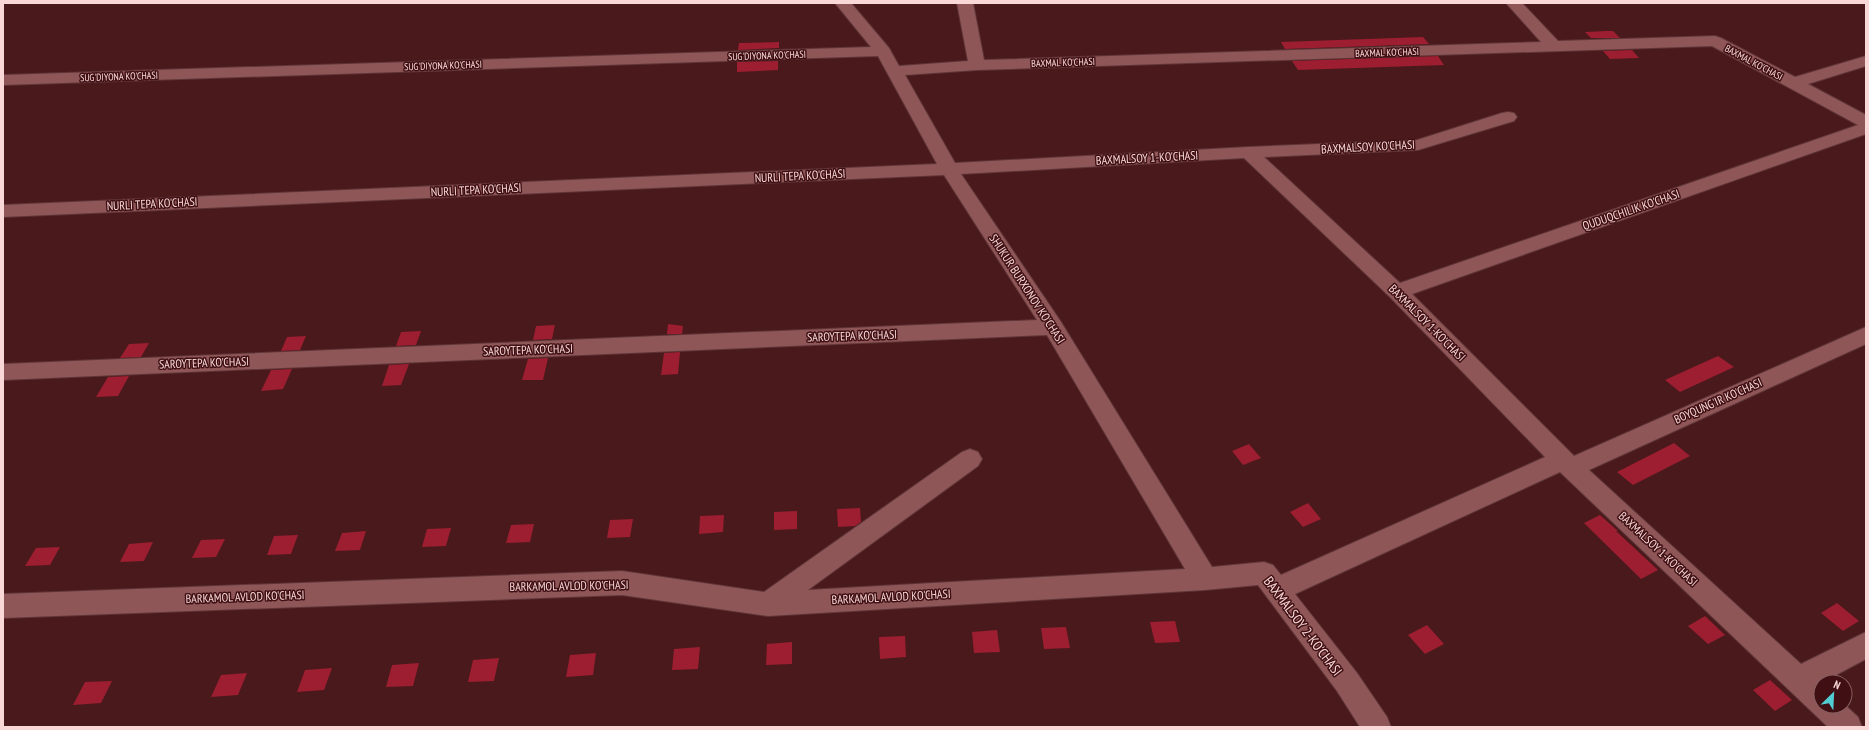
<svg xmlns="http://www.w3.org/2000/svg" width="1869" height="730" viewBox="0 0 1869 730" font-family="'PT Sans Narrow',sans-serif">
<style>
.building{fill:#9c1e30}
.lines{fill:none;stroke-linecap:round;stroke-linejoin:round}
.minor-casing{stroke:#5f3538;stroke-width:2}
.minor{fill:#8e5656;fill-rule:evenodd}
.labels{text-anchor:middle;stroke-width:3;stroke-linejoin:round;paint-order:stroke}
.far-street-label{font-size:10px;fill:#f9d8d7;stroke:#3f0f13}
.street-label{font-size:12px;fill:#f9d8d7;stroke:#3f0f13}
.near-street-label{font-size:14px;fill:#f9d8d7;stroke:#3f0f13}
</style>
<rect width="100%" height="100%" fill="#4a191c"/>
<g class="building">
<path d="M1606 31H1613L1620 38H1591L1585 32Z"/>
<path d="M1423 37 1429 44 1285 49 1281 42Z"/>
<path d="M779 42V48L738 50 739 43Z"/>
<path d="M1632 50 1639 58 1610 59 1603 51Z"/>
<path d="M1438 56 1444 65 1298 70 1292 61Z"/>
<path d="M778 61V70L737 72V62Z"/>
<path d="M668 324 683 326 682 334H667Z"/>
<path d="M555 325 552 339 533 340 536 326Z"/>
<path d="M421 331 416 345 396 346 401 332Z"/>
<path d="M306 336 300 350 281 351 287 337Z"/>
<path d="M149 343 141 357 120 358 129 344Z"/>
<path d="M680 352 678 374 661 375 664 353Z"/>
<path d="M1718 356 1734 367 1680 392 1665 380Z"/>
<path d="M548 358 543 380H522L528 359Z"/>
<path d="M409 364 401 385 382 386 389 365Z"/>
<path d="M292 369 283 389 261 391 271 370Z"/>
<path d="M129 376 118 396 96 397 108 377Z"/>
<path d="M1674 443 1690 456 1633 485 1617 472Z"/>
<path d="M1249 444 1261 458 1243 465 1232 451Z"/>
<path d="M1308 503 1321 519 1303 527 1290 512Z"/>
<path d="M860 508 861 522 855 526 838 527 837 509Z"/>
<path d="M797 511V529L774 530V512Z"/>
<path d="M724 515 723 532 699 534 700 516Z"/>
<path d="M1600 515 1618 531H1616L1658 570 1641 579 1584 523Z"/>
<path d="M633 519 630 537 607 538 610 520Z"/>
<path d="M534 524 530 542 506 543 511 525Z"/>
<path d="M451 528 446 546 422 547 427 529Z"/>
<path d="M366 531 360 550 335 551 342 533Z"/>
<path d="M298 535 291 554 267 555 274 536Z"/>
<path d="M225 539 216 557 192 558 201 540Z"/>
<path d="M153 542 144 561 120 562 129 544Z"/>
<path d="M60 547 50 565 25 566 36 548Z"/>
<path d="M1837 603 1859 621 1843 631 1821 613Z"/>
<path d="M1705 616 1725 635 1708 644 1688 626Z"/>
<path d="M1175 621 1180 642 1155 643 1150 622Z"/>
<path d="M1427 625 1444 644 1425 654 1408 635Z"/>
<path d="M1066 627 1070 648 1044 649 1041 628Z"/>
<path d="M997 630 1000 652 974 653 972 632Z"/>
<path d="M905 636 906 657 880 659 879 637Z"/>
<path d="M792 642V664L766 665 767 644Z"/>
<path d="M700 647 698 669 672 670 674 649Z"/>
<path d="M596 653 593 675 566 677 570 655Z"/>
<path d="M499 658 494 681 468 682 473 660Z"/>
<path d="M419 663 413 686 386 687 392 665Z"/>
<path d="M332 668 324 690 297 692 305 670Z"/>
<path d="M247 673 238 695 211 697 221 675Z"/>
<path d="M1770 680 1792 700 1775 711 1753 690Z"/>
<path d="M112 681 101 703 73 705 85 682Z"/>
</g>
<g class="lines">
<g class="minor-casing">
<path id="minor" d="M835 3H851L889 48 899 66 968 61 957 3H973L984 60 1541 42 1506 3H1522L1558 41 1715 36 1721 38 1795 77 1866 56V66L1808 84 1866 115V134L1412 294 1574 456 1866 327V344L1589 470 1801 664 1866 632V659L1821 683V706H1845V705L1858 717 1862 727H1828L1560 472 1295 594 1357 673 1387 717 1391 727H1360L1337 691 1258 585 1205 590 768 616 622 595 3 618V594L622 571 764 592 962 452 970 449 978 452 982 459 978 466 808 590 1185 569 1047 335 3 380V364L1037 320 944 175 3 217V205L937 164 878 56 3 85V75L871 47ZM1712 46 1858 125 1400 283 1264 157 1418 150 1514 121 1517 117 1514 113 1508 112 1502 113 1417 140 1248 147 955 163 905 75 977 70ZM1244 158 1390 297 1545 457 1281 575 1273 565 1264 562 1212 567 1061 322 961 174Z"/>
</g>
<use href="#minor" class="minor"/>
</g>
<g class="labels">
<g class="far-street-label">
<text transform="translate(1387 52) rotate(-2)" y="4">BAXMAL KO'CHASI</text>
<text transform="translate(767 55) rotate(-2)" y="4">SUG'DIYONA KO'CHASI</text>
<text transform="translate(1063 62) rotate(-2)" y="4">BAXMAL KO'CHASI</text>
<text transform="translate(1754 62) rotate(28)" y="4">BAXMAL KO'CHASI</text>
<text transform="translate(443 65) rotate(-2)" y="4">SUG'DIYONA KO'CHASI</text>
<text transform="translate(119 76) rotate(-2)" y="4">SUG'DIYONA KO'CHASI</text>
</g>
<g class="street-label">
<text transform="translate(1368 147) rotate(-3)" y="4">BAХMALSOY KO'CHASI</text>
<text transform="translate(1147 158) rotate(-3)" y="4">BAXMALSOY 1-KO'CHASI</text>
<text transform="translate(800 176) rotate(-3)" y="4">NURLI TEPA KO'CHASI</text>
<text transform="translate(476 190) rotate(-3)" y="4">NURLI TEPA KO'CHASI</text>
<text transform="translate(152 204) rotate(-3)" y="4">NURLI TEPA KO'CHASI</text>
<text transform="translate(1631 210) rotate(-19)" y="4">QUDUQCHILIK KO'CHASI</text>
<text transform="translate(1027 289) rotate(57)" y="4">SHUKUR BURXONOV KO'CHASI</text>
<text transform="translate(1427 323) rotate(45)" y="4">BAXMALSOY 1-KO'CHASI</text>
<text transform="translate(852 336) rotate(-2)" y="4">SAROYTEPA KO'CHASI</text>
<text transform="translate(528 350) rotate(-2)" y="4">SAROYTEPA KO'CHASI</text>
<text transform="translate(204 363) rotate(-2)" y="4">SAROYTEPA KO'CHASI</text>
<text transform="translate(1718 401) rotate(-24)" y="4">BOYQUNG'IR KO'CHASI</text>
<text transform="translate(1658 549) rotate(43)" y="4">BAXMALSOY 1-KO'CHASI</text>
<text transform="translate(569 586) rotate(-1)" y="4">BARKAMOL AVLOD KO'CHASI</text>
<text transform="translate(245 597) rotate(-2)" y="4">BARKAMOL AVLOD KO'CHASI</text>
<text transform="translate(891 597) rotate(-3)" y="4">BARKAMOL AVLOD KO'CHASI</text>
</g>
<g class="near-street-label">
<text transform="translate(1303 626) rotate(53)" y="5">BAXMALSOY 2-KO'CHASI</text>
</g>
</g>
<rect width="1869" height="730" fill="none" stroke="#f9d8d7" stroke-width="8"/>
<g transform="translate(1833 694) rotate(24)"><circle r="19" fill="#3f0f13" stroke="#895f61"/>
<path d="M0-3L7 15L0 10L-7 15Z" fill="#51ccd2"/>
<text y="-6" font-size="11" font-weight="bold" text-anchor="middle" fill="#f9d8d7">N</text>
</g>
</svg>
